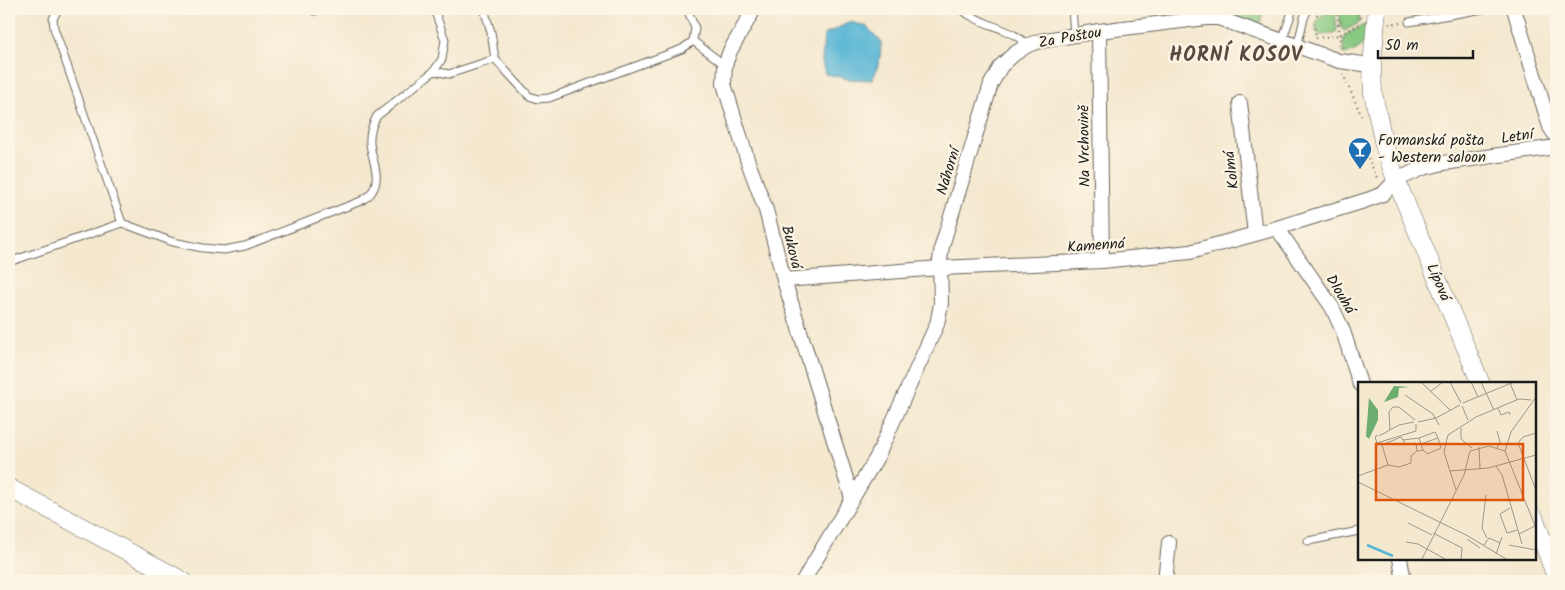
<svg xmlns="http://www.w3.org/2000/svg" width="1565" height="590" viewBox="0 0 1565 590" font-family="Kalam,sans-serif">
<style>
.green{fill:#87c981;stroke:#52724e}
.water{fill:#56b5d4;stroke:#396878}
.lines{fill:none;stroke-linecap:round;stroke-linejoin:round}
.service-casing{stroke:#68635b;stroke-width:9}
.minor-casing{stroke:#68635b;stroke-width:16}
.tertiary-casing{stroke:#68635b;stroke-width:19}
.path{stroke:#68635b;stroke-width:2.5;stroke-dasharray:1 4;stroke-linecap:butt}
.service{stroke:#fff;stroke-width:7}
.minor{stroke:#fff;stroke-width:14}
.tertiary{stroke:#fff;stroke-width:18}
.labels{text-anchor:middle;stroke-width:4.5;stroke-linejoin:round;paint-order:stroke}
.street-label{font-size:15px;fill:#1c1c1c;stroke:#fcf5e5}
.poi-label{font-size:15px;fill:#1c1c1c;stroke:#fcf5e5;text-anchor:start}
.district-label{font-size:20px;font-weight:bold;letter-spacing:1px;fill:#5a4b42;stroke:#fcf5e5}
.inset-river{fill:none;stroke:#56b5d4;stroke-width:2.5}
.inset-road{fill:none;stroke:#9e9687;stroke-width:1}
.view{fill:#de560d;fill-opacity:0.15;stroke:#de560d;stroke-width:2.5}
.inset-edge{fill:none;stroke:#1c1c1c;stroke-width:2.5}
</style>
<rect width="100%" height="100%" fill="#fcf5e5"/>
<filter id="ink" filterUnits="userSpaceOnUse"><feTurbulence type="fractalNoise" baseFrequency=".02" numOctaves="2"/><feDisplacementMap in="SourceGraphic" scale="10" xChannelSelector="R" yChannelSelector="G"/><feConvolveMatrix kernelMatrix="1 2 1 2 8 2 1 2 1" color-interpolation-filters="sRGB"/></filter>
<filter id="wash" filterUnits="userSpaceOnUse"><feTurbulence type="fractalNoise" baseFrequency=".0096" numOctaves="4" result="noise"/><feDisplacementMap in="SourceGraphic" scale="20" xChannelSelector="R" yChannelSelector="G"/><feGaussianBlur stdDeviation="1.12" result="paint"/><feColorMatrix in="noise" values="0 0 0 0 0 0 0 0 0 0 0 0 0 0 0 0 0 1.4 0 .05"/><feComposite in="paint" operator="in"/></filter>
<g filter="url(#wash)">
<rect width="100%" height="100%" fill="#f4e8cf"/>
<g class="green">
<path d="M1194 9H1269L1262 16 1259 27 1197 11Z"/>
<path d="M1332 9 1335 10 1337 30 1334 34 1319 35C1310 22 1322 15 1332 9Z"/>
<path d="M1339 9H1353L1360 19 1359 23 1344 31 1341 27Z"/>
<path d="M1364 25H1367C1366 43 1363 50 1344 54 1341 32 1346 35 1364 25Z"/>
</g>
<path class="water" d="M850 22 866 26 881 41C881 56 879 66 872 80L849 79 825 74 822 61 824 35Z"/>
</g>
<g filter="url(#ink)">
<g class="lines">
<g class="service-casing">
<g id="service">
<path d="M58 9 53 19 54 28 122 223"/>
<path d="M313 9 314 11 321 9"/>
<path d="M484 9 491 32 495 59"/>
<path d="M961 9C981 26 1008 26 1028 45"/>
<path d="M1072 9 1074 34"/>
<path d="M1409 22 1483 9"/>
<path d="M693 41 725 65"/>
<path d="M1282 41 1293 9"/>
<path d="M1297 47 1304 18 1308 9"/>
<path d="M434 71 449 74 495 59 529 96 538 99 549 98 682 49 693 41 695 28 687 9"/>
<path d="M9 262 122 223 173 242 203 248 224 250 245 246 361 201C364 199 369 196 371 193 383 178 371 159 370 143 369 133 372 125 377 116L434 71 442 59 445 40 434 9"/>
<path d="M1308 541 1359 531"/>
</g>
</g>
<g class="minor-casing">
<g id="minor">
<path d="M754 9 730 51 725 65 724 84 748 162 766 210 784 280 852 498"/>
<path d="M1514 9 1550 127 1556 136"/>
<path d="M1099 31 1102 261"/>
<path d="M1240 103 1255 234"/>
<path d="M1277 228 1332 307 1343 331 1360 384"/>
<path d="M784 280 940 268 1102 261 1190 252 1277 228 1367 200 1383 194 1396 180 1423 168 1444 163 1556 147"/>
<path d="M1400 559 1404 581"/>
<path d="M803 581 877 457 937 324 941 304 940 260 942 246 991 84 1001 66 1014 54 1028 45 1040 41 1099 31 1206 18H1218L1339 61 1372 65"/>
<path d="M1165 581 1169 543"/>
</g>
</g>
<g class="tertiary-casing">
<g id="tertiary">
<path d="M1377 9 1372 65 1373 93 1384 145 1396 180 1481 384"/>
<path d="M9 488 183 581"/>
<path d="M1534 517 1556 577"/>
</g>
</g>
<g class="path">
<path d="M1337 9 1341 49"/>
<path d="M1355 9 1361 18"/>
<path d="M1317 15 1321 9"/>
<path d="M1314 23 1316 37"/>
<path d="M1389 24 1401 23"/>
<path d="M1316 38 1340 35 1362 23"/>
<path d="M1343 74 1362 117"/>
<path d="M1364 149 1378 180"/>
<path d="M1404 155 1415 157"/>
</g>
<use href="#service" class="service"/>
<use href="#minor" class="minor"/>
<use href="#tertiary" class="tertiary"/>
</g>
</g>
<defs>
<g id="bar-pin" transform="scale(1.25)"><path d="M0 17L-7.5 6A9.5 9.5 0 1 1 7.5 6Z" fill="#1f6fb2" stroke="#fcf5e5"/><path d="M-6-5H6L.8 .8V4.5H3.5V6h-7V4.5H-.8V.8Z" fill="#fff"/></g>
</defs>
<g fill-rule="evenodd">
<use href="#bar-pin" x="1360" y="149"/>
</g>
<g class="labels">
<g class="street-label">
<text transform="translate(1070 37) rotate(-10)" y="5">Za Poštou</text>
<text transform="translate(1517 136) rotate(-8)" y="5">Letní</text>
<text transform="translate(1084 146) rotate(-91)" y="5">Na Vrchovině</text>
<text transform="translate(1231 170) rotate(-97)" y="5">Kolmá</text>
<text transform="translate(948 171) rotate(-73)" y="5">Náhorní</text>
<text transform="translate(1096 245) rotate(-4)" y="5">Kamenná</text>
<text transform="translate(792 247) rotate(76)" y="5">Buková</text>
<text transform="translate(1439 282) rotate(67)" y="5">Lípová</text>
<text transform="translate(1341 294) rotate(59)" y="5">Dlouhá</text>
</g>
<g class="poi-label">
<text x="1378" y="145">Formanská pošta<tspan x="1378" dy="17">- Western saloon</tspan></text>
</g>
<g class="district-label">
<text x="1236" y="61">HORNÍ KOSOV</text>
</g>
</g>
<g transform="translate(1358 382)">
<rect width="178" height="178" fill="#f4e8cf"/>
<path d="M36 4 52 5 41 6 40 15 26 20ZM11 16 20 28V38L11 57 8 54Z" fill="#6dad6f"/>
<path class="inset-river" d="M9 163 35 174"/>
<path class="inset-road" d="M63 0 92 28M92 0 103 21M113 0 120 15M123 0 136 28M152 1 159 18M73 9 85 0M47 13 75 32 81 43M178 15 153 50 147 69 178 146M105 21 156 0M104 24 110 38M140 26 143 33 151 30 152 33M60 40 78 36 102 23M103 46V57L114 66M32 48 31 30 35 25H41L57 38M178 51 165 55 160 61 178 108M20 53 17 55 19 61 58 49V42M21 54 41 43 56 40M61 56 77 50 80 56M45 58 61 56 65 68M121 65 122 87M139 66 142 60 139 49M30 83 24 63 43 55 48 63 58 61 59 69M138 84 144 93 164 162M92 89 130 86 178 73M0 94 30 83 41 85 53 81V74L59 69 65 68 69 72 83 66 80 56 63 62M0 100 110 154 148 177M98 108 86 70 90 53 118 35 161 17 173 18M128 113 124 146 129 156M152 126 142 132 149 151 159 148M50 141 74 153M75 151 104 166 103 177M161 152 177 144M109 157 122 166M48 160 60 162 87 177M126 163 131 156 142 161M151 163 178 168M138 172 144 155M64 177 106 93 112 69 131 64 147 69"/>
<path class="view" d="M18 62H165V118H18Z"/>
<rect width="178" height="178" class="inset-edge"/>
</g>
<rect width="1565" height="590" fill="none" stroke="#fcf5e5" stroke-width="30"/>
<path d="M1378 50v8h95v-8" fill="none" stroke="#1c1c1c" stroke-width="2.5"/>
<text x="1385" y="50" font-size="15" fill="#1c1c1c" stroke="#fcf5e5" stroke-width="4" paint-order="stroke">50 m</text>
</svg>
